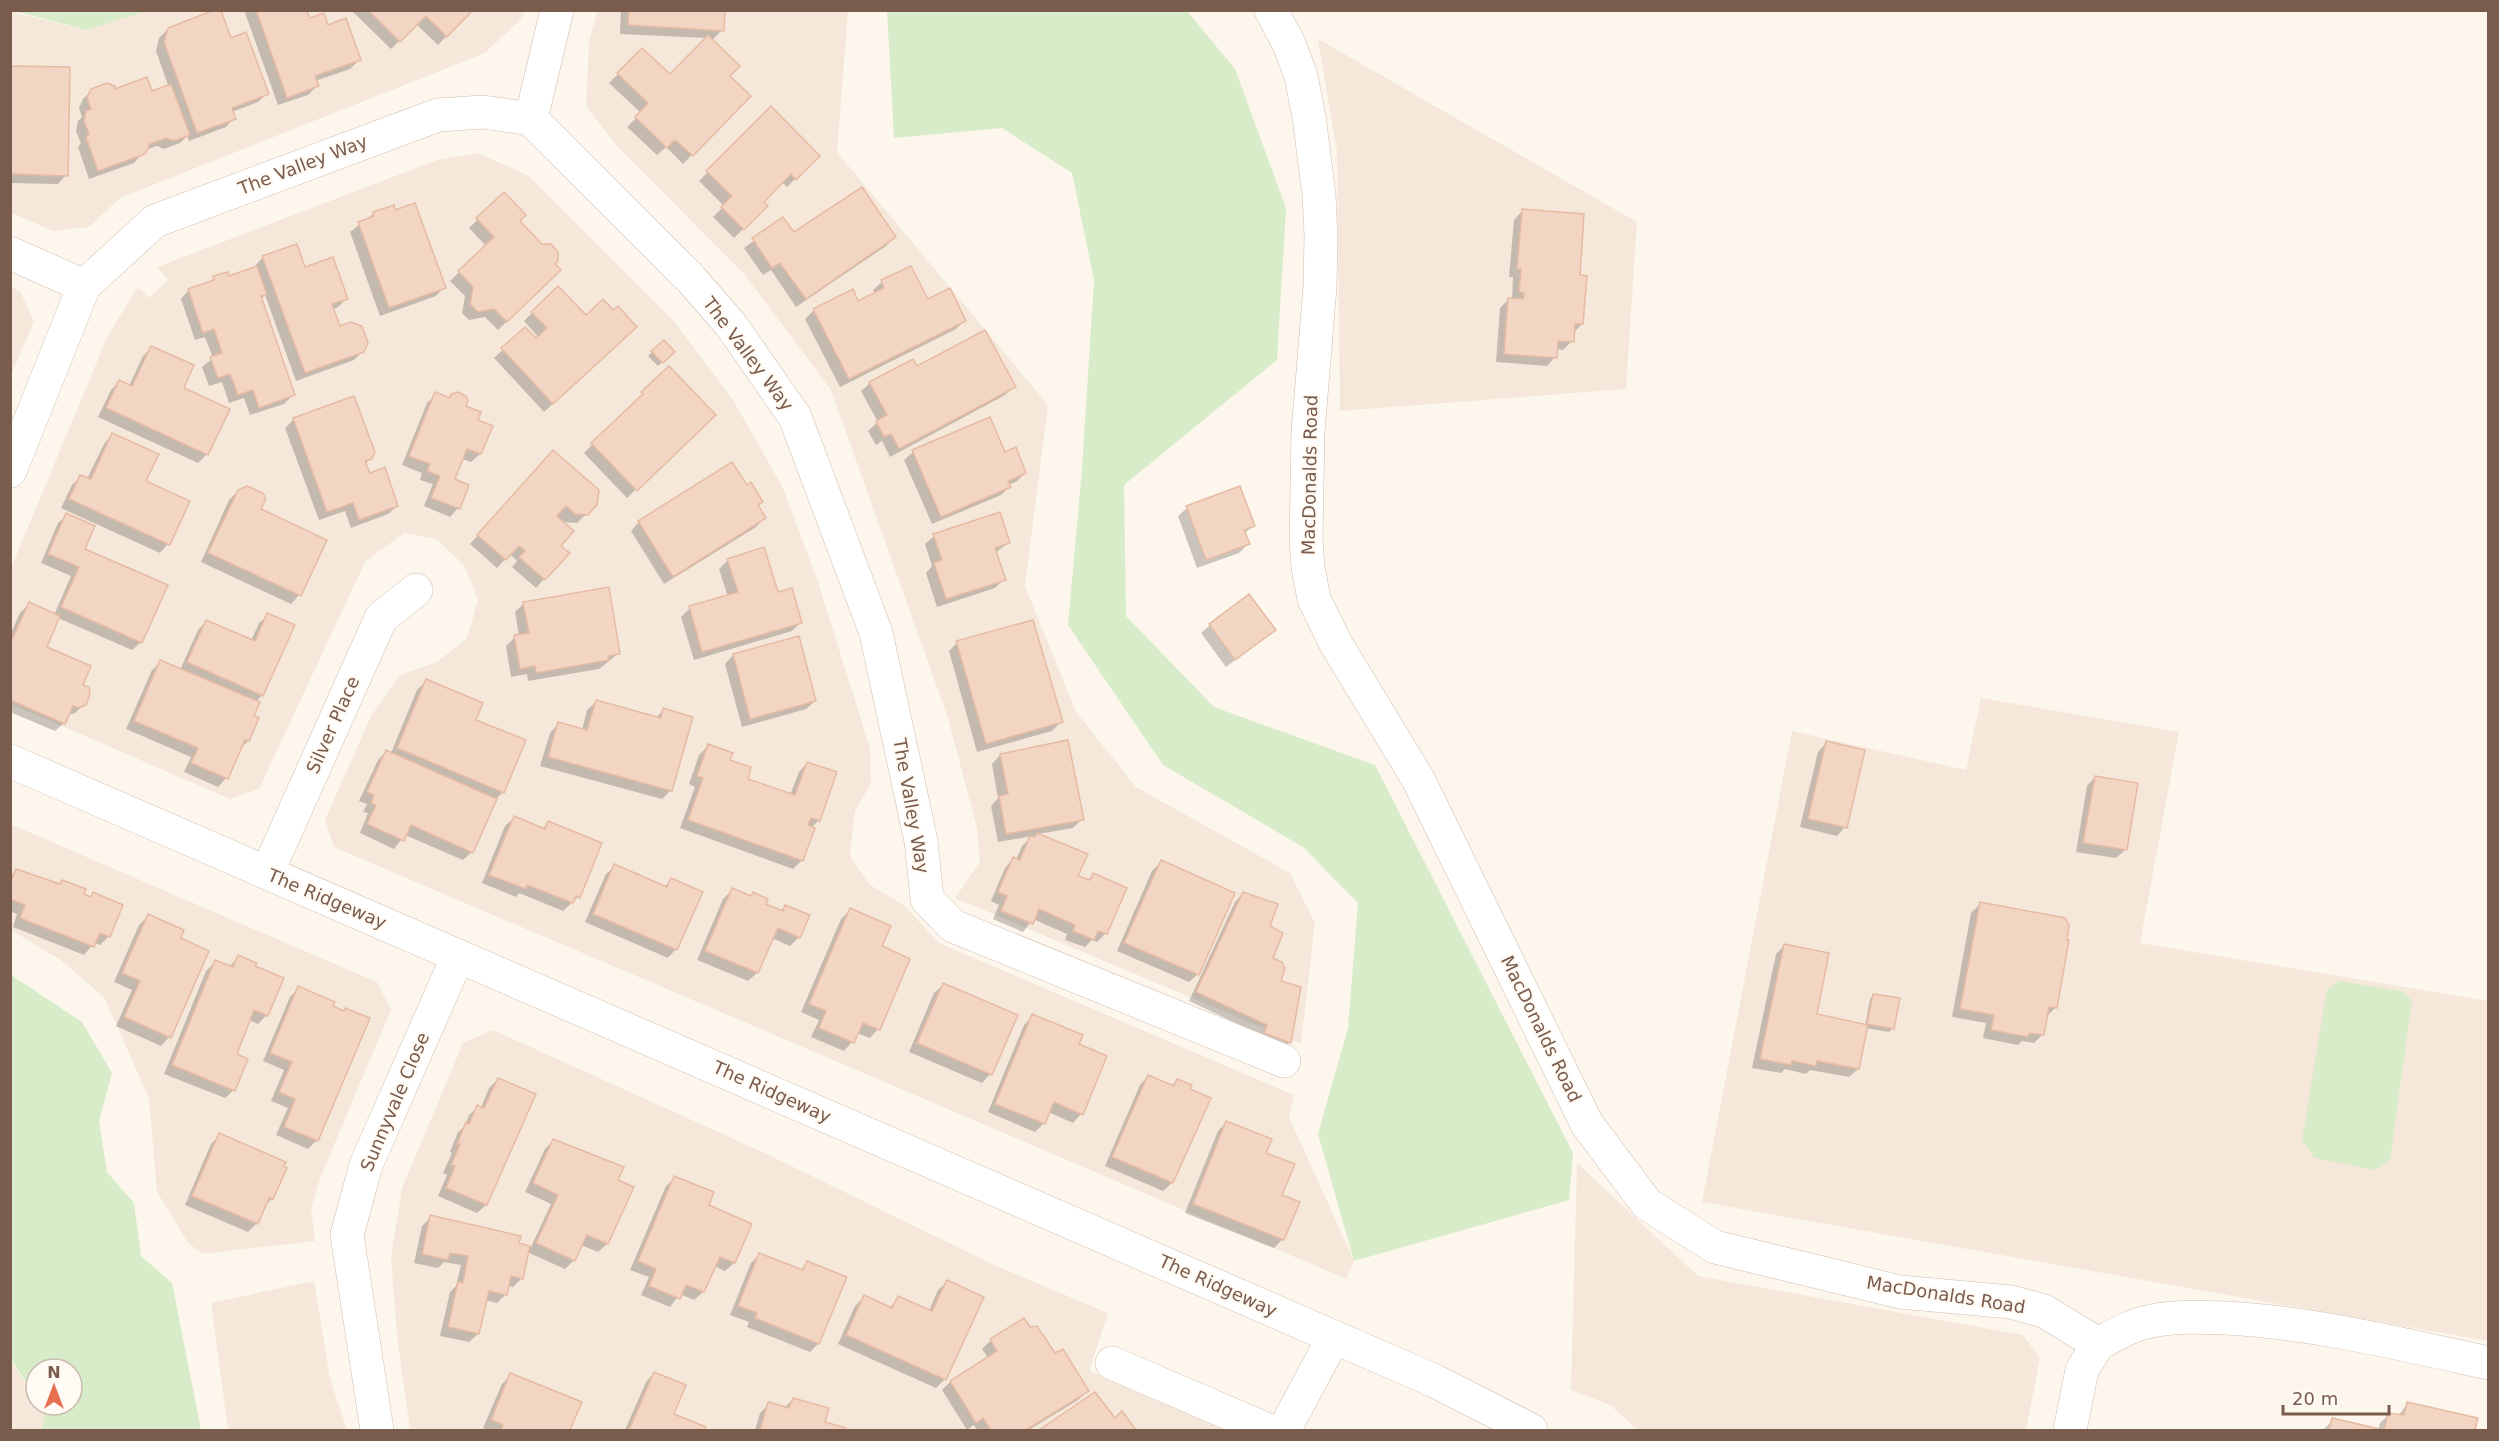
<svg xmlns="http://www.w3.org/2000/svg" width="2499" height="1441" viewBox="0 0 2499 1441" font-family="'DejaVu Sans',sans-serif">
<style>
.residential{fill:#f5e8da}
.green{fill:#d8ecc9}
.shadow{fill:#0003}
.building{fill:#f3d5c3;stroke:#e6bba3;stroke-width:1.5}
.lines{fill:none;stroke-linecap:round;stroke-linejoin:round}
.minor-casing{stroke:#d1beb0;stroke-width:34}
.minor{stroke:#fff;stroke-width:33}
.labels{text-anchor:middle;stroke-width:4.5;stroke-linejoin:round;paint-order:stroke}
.street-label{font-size:18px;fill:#7a5c4d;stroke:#fffaf3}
</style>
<rect width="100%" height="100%" fill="#fdf6ec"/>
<g class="residential">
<path d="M147 10 524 11 523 17 485 53 120 198 89 227 53 231 11 213V12L86 30Z"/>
<path d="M597 11H848L837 152 1048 405 1025 586 1076 712 1136 787 1290 873 1315 923 1301 1044 955 898 980 862 977 828 948 718 831 390 744 274 616 145 586 106 589 43Z"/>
<path d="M1318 39 1637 222 1626 389 1340 411 1337 152Z"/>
<path d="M478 153 529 176 673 320 732 398 783 488 818 582 870 748 871 784 855 810 850 856 870 885 905 906 939 943 1294 1095 1289 1117 1354 1261 1346 1279 334 847 325 820 371 716 400 675 437 662 467 638 478 600 464 565 436 539 404 533 365 562 259 789 230 799 11 704V568L109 333 138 287 149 298 168 280 157 267 437 160Z"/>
<path d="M11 287 20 291 34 322 11 375Z"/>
<path d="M1981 698 2179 732 2140 943 2488 1001V1341L1702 1202 1792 731 1966 770Z"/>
<path d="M10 824 377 982 391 1010 321 1176 311 1208 315 1241 203 1254 188 1243 157 1192 149 1098 104 997 59 959 11 930Z"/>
<path d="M493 1030 771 1156 994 1265 1108 1313 1089 1371 1233 1430H410L397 1336 391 1257 402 1188 463 1043Z"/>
<path d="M1577 1163 1698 1276 2023 1335 2040 1358 2026 1430H1638L1610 1405 1571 1390Z"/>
<path d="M314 1281 330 1378 347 1430H228L211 1303Z"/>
<path d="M10 1359 36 1400V1405H39L45 1415 41 1430H11Z"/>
</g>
<g class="green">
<path d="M11 10H147V11L86 30Z"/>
<path d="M887 11H1187L1235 69 1286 208 1277 360 1124 485 1126 616 1214 707 1375 765 1573 1153 1569 1200 1354 1261 1318 1134 1348 1028 1358 903 1303 847 1163 765 1068 625 1082 469 1094 280 1072 173 1002 128 894 138Z"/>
<path d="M11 975 82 1022 112 1073 99 1121 107 1172 134 1203 141 1256 172 1283 201 1430H41L45 1415 39 1405H72V1369H36V1400L11 1358Z"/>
<path d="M2340 981 2402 991 2412 1001 2390 1160 2375 1170 2314 1158 2302 1140 2327 989Z"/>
</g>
<g class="shadow">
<path d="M244 10H305L309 20 327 27 359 60 350 69 315 81 317 86 308 95 278 105Z"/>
<path d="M351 10H467L469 12 438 45 416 24 391 49Z"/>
<path d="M621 10H723L722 30 713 39H709L728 76 749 96 683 164 666 147 657 155 627 127 641 113 609 83 642 50 670 76 707 38 620 34Z"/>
<path d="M168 29 230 40 267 94 258 102 232 112 234 118 226 127 189 141 187 136 180 143 164 149 157 146 145 150 134 163 89 179 78 147 81 144 76 131 78 121 82 117 79 108 83 99 92 90 151 93 168 85 156 51 159 38Z"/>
<path d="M10 67 66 175 58 184 10 183Z"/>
<path d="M771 109 818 156 787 187 782 182 762 202 766 206 734 238 713 217 724 206 699 181Z"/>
<path d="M504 194 518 221 559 270 498 330 485 317 469 320 462 313 465 296 450 281 486 246 469 228Z"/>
<path d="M1522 211 1582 324 1573 333 1572 341 1563 350 1556 349 1555 357 1547 366 1496 362 1500 308 1509 299H1512L1513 277H1509L1514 220Z"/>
<path d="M394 212 444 287 436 296 380 316 350 232 373 214Z"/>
<path d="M783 219 794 235 894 237 886 246 796 307 771 270 763 275 744 248Z"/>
<path d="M263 257 304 269 347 298 338 307 333 309 339 328 363 351 354 360 296 381 265 295 261 299 293 395 284 404 250 415 244 398 229 403 222 382 209 386 202 367 213 358 205 337 195 340 181 299 189 290 208 284 214 278H228L255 268V266Z"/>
<path d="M882 282 927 301 965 320 956 329 840 387 805 319 814 310 857 303 875 294 873 290Z"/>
<path d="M532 313 586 317 627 335 544 412 494 358 525 329 536 341 539 338 524 321Z"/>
<path d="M663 342 673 352 658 366 648 356Z"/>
<path d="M152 347 207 454 198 463 98 417 111 390 119 382 129 386 143 356Z"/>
<path d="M668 368 714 415 627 498 584 453Z"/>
<path d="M916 368 1014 387 1005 395 890 457 882 441 876 445 868 431 878 422 861 391 870 383Z"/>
<path d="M436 394 448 399 452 395 476 421 480 454 471 462 462 459 453 479 458 508 450 517 424 506 433 484 420 480 422 473 402 465 427 403Z"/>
<path d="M294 419 371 458 365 464 369 475 397 506 388 514 351 528 345 511 319 520 285 428Z"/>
<path d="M112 435 144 482 168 544 160 553 61 508 72 485 81 476 87 479 104 444Z"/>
<path d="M913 452 1004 454 1025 473 1016 482 1008 485 1009 487 1001 495 932 524 904 460Z"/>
<path d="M544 461 586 514 577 523 562 522 559 546 568 553 536 588 512 567 517 561 510 554 497 568 470 544Z"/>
<path d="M1240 488 1253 526 1244 534 1248 544 1239 553 1197 568 1178 516 1187 508Z"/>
<path d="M238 491 259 510 299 595 291 604 201 562 229 500Z"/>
<path d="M757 506 764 518 756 527 664 584 631 531 639 522Z"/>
<path d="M67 515 83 549 141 642 132 650 58 618 45 648 81 685 84 704 75 713 67 715 64 723 55 731 10 712V635L20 613 29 604 54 615 71 576 41 563 58 523Z"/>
<path d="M934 536 1008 543 995 553 1004 579 995 588 937 607 926 573 932 566 925 544Z"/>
<path d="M728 560 777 594 800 623 792 631 694 660 681 617 690 608 728 597 719 569Z"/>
<path d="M524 603 619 653 599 669 528 681 527 674 511 677 506 646 515 637 519 636 515 612Z"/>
<path d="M268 615 262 695 256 702 248 741 239 750 226 778 218 787 184 772 191 757 126 729 152 670 161 662 180 670 198 630 207 621 251 641 259 623Z"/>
<path d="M1210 625 1274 630 1226 667 1201 633Z"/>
<path d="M957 643 1061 722 1052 731 977 752 949 651Z"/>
<path d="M733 655 815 701 806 709 742 727 725 664Z"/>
<path d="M426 681 474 720 503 792 495 800 472 852 463 860 405 835 394 849 360 833 368 813 363 812 367 804 359 801 378 760 386 752 391 753 417 690Z"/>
<path d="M596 702 656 718 663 710 671 790 662 799 540 766 550 733 558 724 582 730 587 710Z"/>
<path d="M1826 743 1845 827 1837 836 1800 827 1818 752Z"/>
<path d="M708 746 728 761 746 780 790 795 799 772 807 763 819 820 811 828 802 860 793 869 680 828 695 787 689 784 699 755Z"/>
<path d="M1000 755 1082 819 1073 828 1038 834 1076 877 1087 881 1093 875 1106 933 1097 942 1092 940 1085 947 1065 940 1067 934 1033 919 1023 932 993 919 999 905 991 901 1005 868 1013 859 1016 860 1022 846 1033 836 998 842 991 806 998 798 992 764Z"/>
<path d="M2095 777 2125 850 2116 858 2076 852 2087 786Z"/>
<path d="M514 818 542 829 549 822 578 897 563 911 519 893 516 897 482 883 505 826Z"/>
<path d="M1161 862 1198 974 1189 982 1117 951 1152 871Z"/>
<path d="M615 866 664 887 671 880 676 949 668 958 585 922 606 874Z"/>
<path d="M17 870 90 898 94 894 109 936 100 945 94 943 84 955 13 927 17 914 10 911V876Z"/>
<path d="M732 890 780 911 785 907 799 937 790 946 772 938 757 973 748 981 697 960 723 899Z"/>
<path d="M1243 893 1268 927 1271 959 1290 1042 1281 1051 1259 1034 1189 1001 1235 902Z"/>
<path d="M1980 904 2055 1008 2046 1017 2043 1034 2034 1043 2022 1041 2018 1045 1983 1038 1986 1023 1952 1017 1971 913Z"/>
<path d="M850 910 880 947 908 959 878 1029 870 1038 857 1033 852 1042 844 1051 811 1037 819 1020 801 1012 841 919Z"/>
<path d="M148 916 179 939 169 1037 161 1046 116 1026 132 990 114 982 139 925Z"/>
<path d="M1785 945 1815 1015 1865 1026 1870 999 1874 995 1893 1028 1889 1032 1866 1028 1858 1069 1849 1077 1810 1070 1806 1074 1785 1069 1781 1073 1752 1068 1776 954Z"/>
<path d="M238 957 253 966 267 1015 258 1024 249 1020 235 1055 234 1090 225 1098 164 1074 206 971 215 962 229 967Z"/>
<path d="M943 985 990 1074 982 1083 909 1052 934 993Z"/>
<path d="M299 988 331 1007 368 1019 316 1141 308 1149 276 1135 288 1108 271 1101 284 1070 263 1061 290 997Z"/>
<path d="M1033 1016 1077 1045 1081 1114 1073 1123 1048 1112 1044 1123 1035 1132 988 1112 1024 1025Z"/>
<path d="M1148 1076 1171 1086 1177 1080 1172 1183 1163 1191 1105 1166 1140 1085Z"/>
<path d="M498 1079 486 1205 477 1213 438 1196 447 1175 443 1173 452 1153 450 1152 458 1132 465 1126 469 1115 478 1107 481 1108 489 1088Z"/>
<path d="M1226 1123 1264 1154 1280 1196 1283 1239 1274 1248 1185 1213 1218 1131Z"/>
<path d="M220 1135 272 1199 264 1206 257 1223 248 1232 185 1205 211 1144Z"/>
<path d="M554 1140 616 1181 632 1188 607 1244 598 1252 581 1245 574 1260 565 1269 527 1252 522 1278 513 1287 508 1286 506 1294 497 1303 485 1300 478 1334 469 1342 440 1336 450 1292 456 1286 461 1265 444 1262 438 1268 414 1263 422 1226 431 1217 531 1247 551 1204 525 1192 545 1149Z"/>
<path d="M675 1178 707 1206 734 1263 725 1271 714 1266 703 1292 694 1300 680 1294 670 1307 641 1295 649 1277 630 1270 666 1186Z"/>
<path d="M760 1254 800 1271 807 1263 818 1344 810 1352 747 1327 749 1322 730 1315 751 1263Z"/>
<path d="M947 1282 945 1379 936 1388 838 1344 855 1306 864 1297 889 1308 899 1298 929 1311 938 1290Z"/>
<path d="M1023 1320 1087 1391 1078 1400 1029 1430H977L974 1425 967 1430 942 1390 950 1382 988 1358 982 1349 991 1340Z"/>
<path d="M654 1373 672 1414 704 1428 703 1430H625L646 1382Z"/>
<path d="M511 1375 580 1403 568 1430H488L483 1428 502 1384Z"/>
<path d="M1095 1394 1115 1420 1134 1430H1042Z"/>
<path d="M793 1399 823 1423 844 1430H755L760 1413 769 1404 784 1408Z"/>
<path d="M2407 1404 2476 1420 2474 1430H2323L2333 1420 2378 1430 2380 1423 2389 1414 2398 1416Z"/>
</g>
<g class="building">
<path d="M214 10H221L231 38 246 32 269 94 232 108 236 119 197 133 164 42 168 28Z"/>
<path d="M256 10H306L310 18 324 13 328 25 346 18 361 60 315 76 319 86 287 98Z"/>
<path d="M368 10H470L471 12 447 37 426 16 400 42Z"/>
<path d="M629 10H725L724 31 628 25Z"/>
<path d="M708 35 740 66 730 76 751 96 693 156 675 140 667 148 635 117 648 103 617 73 642 48 670 74Z"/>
<path d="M10 66 70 67 68 176 10 174Z"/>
<path d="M147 77 152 91 171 84 190 135 174 141 166 138 150 144 145 154 98 171 86 137 89 134 84 121 86 111 91 109 87 98 91 89 107 83 115 86V89Z"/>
<path d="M771 106 820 156 796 180 791 174 764 202 768 206 744 230 721 207 732 196 706 171Z"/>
<path d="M862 187 896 237 806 299 780 263 772 268 752 238 783 217 794 232Z"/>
<path d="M504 192 526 215 520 221 542 244H551L558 252V261L555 264 561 270 507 322 494 309 478 312 470 304 473 287 458 271 494 237 476 218Z"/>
<path d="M415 203 446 288 389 308 358 222 374 216 373 212 394 205 395 210Z"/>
<path d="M1522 209 1584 214 1580 275 1587 276 1583 324H1575L1574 342 1558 341 1557 358 1504 354 1508 298 1523 299 1524 293 1519 292 1521 269H1517Z"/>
<path d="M297 244 305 267 333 257 348 299 332 304 340 326 351 322 362 326 368 343 364 352 305 373 262 256Z"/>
<path d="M257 266 267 295 261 296 295 395 259 408 253 390 238 395 230 374 218 378 210 357 222 353 214 329 203 333 188 289 214 280 213 276 228 272 229 276Z"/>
<path d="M911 266 928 299 950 288 966 321 849 379 813 309 853 289 858 301 884 288 881 280Z"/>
<path d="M558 286 586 315 603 299 613 310 618 306 637 327 553 404 501 348 525 327 536 338 547 328 531 312Z"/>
<path d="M985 330 1016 387 899 449 891 434 884 437 876 421 887 415 869 382 913 359 917 366Z"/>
<path d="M664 340 675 352 663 363 651 351Z"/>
<path d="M151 346 194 365 184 388 230 409 208 455 106 408 119 380 132 386Z"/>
<path d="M669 366 716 415 637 491 591 443 643 394 641 392Z"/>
<path d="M435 392 450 398 451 394 458 392 466 396 468 401 466 406 481 412 478 420 493 426 481 454 467 449 455 479 469 485 460 509 431 498 440 476 427 471 430 464 409 456Z"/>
<path d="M354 396 375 452 372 459 365 461 370 473 385 467 398 506 359 520 353 503 327 512 293 418Z"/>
<path d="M990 417 1005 452 1016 447 1026 473 1008 481 1011 487 941 517 912 450Z"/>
<path d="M112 433 159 454 146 481 190 501 170 545 69 499 80 475 91 479Z"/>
<path d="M553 450 599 490 597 505 588 515 575 514 566 506 557 516 574 531 561 546 570 553 545 580 519 557 525 551 519 546 506 560 477 535Z"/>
<path d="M732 462 747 485 751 482 763 502 758 505 766 518 673 577 638 521Z"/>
<path d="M247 486 263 493 266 499 261 509 327 540 301 596 208 553 238 490Z"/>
<path d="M1240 486 1255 526 1244 530 1250 544 1206 560 1186 506Z"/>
<path d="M1000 512 1010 543 995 548 1006 580 946 599 934 563 942 560 933 534Z"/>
<path d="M66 513 95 526 85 549 168 585 142 643 61 607 79 567 48 554Z"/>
<path d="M764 547 778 592 792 588 802 623 702 652 689 606 738 592 727 559Z"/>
<path d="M609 587 620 654 608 656 609 660 536 673 535 666 520 669 514 635 529 633 523 602Z"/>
<path d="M1249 594 1276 630 1235 660 1209 624Z"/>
<path d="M29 602 60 616 47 647 91 666 83 685 89 687 90 694 86 705 79 708 73 706 65 724 10 700V644Z"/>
<path d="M267 613 295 625 263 696 187 662 206 620 255 641Z"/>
<path d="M1033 620 1063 722 986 744 956 641Z"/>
<path d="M799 636 816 701 750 719 733 654Z"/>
<path d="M160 660 260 702 254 716 259 718 249 741 245 740 228 779 191 763 198 748 134 721Z"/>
<path d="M426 679 483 703 476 720 526 740 504 793 397 748Z"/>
<path d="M596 700 661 718 663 708 693 717 672 791 548 757 558 722 587 730Z"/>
<path d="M1068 740 1084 820 1006 834 999 796 1008 794 1000 754Z"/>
<path d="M1826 741 1865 750 1847 828 1808 819Z"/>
<path d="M708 744 733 753 730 760 751 767 748 779 795 795 807 762 837 772 820 821 811 818 808 825 815 828 803 861 688 820 703 778 697 776Z"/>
<path d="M386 750 497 799 473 853 411 825 404 841 367 824 376 805 371 803 374 795 367 792Z"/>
<path d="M2095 776 2138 783 2127 850 2083 843Z"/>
<path d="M514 816 545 829 548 821 602 843 580 898 576 896 573 903 527 885 526 889 489 875Z"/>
<path d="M1037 833 1088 854 1078 876 1090 880 1093 873 1127 888 1107 934 1098 931 1094 940 1073 931 1075 925 1039 909 1033 924 1001 911 1007 896 998 892 1013 857 1020 860 1030 836 1035 837Z"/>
<path d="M1161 860 1235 893 1199 975 1124 943Z"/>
<path d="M614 864 667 887 671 878 703 892 677 950 593 914Z"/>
<path d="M16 869 60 884 62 880 86 889 84 894 91 897 93 892 123 905 110 937 100 933 94 947 20 918 25 905 10 899V883Z"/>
<path d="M732 888 751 896 753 892 768 899 766 904 783 911 785 905 810 915 800 938 778 928 758 973 705 951Z"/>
<path d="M1243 892 1278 904 1270 926 1283 933 1273 958 1282 962 1285 968 1281 981 1301 987 1291 1043 1264 1033 1267 1025 1196 992Z"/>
<path d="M1980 902 2065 918 2069 925 2067 940H2069L2057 1008 2049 1007 2044 1035 2029 1033 2028 1037 1991 1030 1994 1015 1960 1009Z"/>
<path d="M850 908 891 926 882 946 910 959 880 1030 863 1023 854 1043 819 1028 826 1011 809 1004Z"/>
<path d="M148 914 184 930 181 938 209 951 171 1038 124 1017 140 981 122 973Z"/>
<path d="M1784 944 1829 953 1817 1014 1868 1025 1859 1069 1817 1061 1816 1066 1792 1061 1791 1065 1760 1059Z"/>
<path d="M238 955 257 963 255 966 284 978 268 1016 254 1010 237 1054 248 1059 235 1091 172 1065 215 960 233 967Z"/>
<path d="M943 983 1018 1015 992 1075 917 1043Z"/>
<path d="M298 986 335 1002 333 1006 344 1011 345 1008 370 1018 318 1141 284 1127 295 1099 279 1092 292 1062 270 1053Z"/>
<path d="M1873 994 1900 998 1894 1029 1867 1024Z"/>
<path d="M1032 1014 1083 1035 1079 1044 1107 1056 1083 1115 1054 1102 1045 1124 995 1104Z"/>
<path d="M1148 1075 1174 1086 1177 1079 1192 1085 1190 1089 1211 1098 1173 1183 1112 1157Z"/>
<path d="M498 1078 536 1094 487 1205 446 1188 455 1166 451 1165 460 1144H457L466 1122 469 1124 477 1105 484 1108Z"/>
<path d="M1226 1121 1272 1139 1266 1153 1295 1164 1282 1195 1300 1202 1284 1240 1193 1204Z"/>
<path d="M219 1133 286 1162 284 1166 287 1168 273 1199 269 1198 258 1224 192 1196Z"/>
<path d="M553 1139 624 1167 618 1180 634 1187 608 1244 587 1235 575 1261 536 1243 558 1195 533 1183Z"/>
<path d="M674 1176 714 1192 709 1205 752 1224 735 1263 720 1257 704 1292 686 1285 680 1299 649 1286 656 1269 638 1261Z"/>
<path d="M430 1215 521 1236 519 1243 530 1246 523 1279 511 1276 507 1295 489 1291 479 1334 448 1327 458 1282 463 1283 468 1256 450 1253 448 1260 422 1254Z"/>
<path d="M759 1253 803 1270 807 1261 847 1277 819 1344 755 1318 757 1313 738 1306Z"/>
<path d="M947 1280 984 1297 946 1380 846 1335 864 1295 892 1308 898 1296 932 1311Z"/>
<path d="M1024 1318 1030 1327 1037 1326 1055 1353 1063 1349 1089 1391 1026 1430H991L983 1418 976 1423 950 1381 997 1351 990 1339Z"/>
<path d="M654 1372 686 1385 674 1414 706 1427 705 1430H629Z"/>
<path d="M510 1373 582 1402 570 1430H501L503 1425 491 1420Z"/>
<path d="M1095 1392 1115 1418 1122 1411 1136 1430H1039Z"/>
<path d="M793 1398 829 1408 825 1422 846 1428V1430H760L768 1402 789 1408Z"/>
<path d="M2407 1402 2478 1418 2475 1430H2329L2332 1418 2384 1430 2388 1413 2404 1415Z"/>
</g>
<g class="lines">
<g class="minor-casing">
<g id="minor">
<path d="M1271 10 1289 44 1301 76 1309 117 1319 194 1321 237 1320 287 1308 432 1306 540 1308 567 1314 599 1336 644 1418 779 1587 1124 1647 1204 1715 1247 1900 1292 2011 1302 2044 1311 2098 1344"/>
<path d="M531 119 557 10"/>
<path d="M10 253 84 286"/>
<path d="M10 471 84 286 155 221 438 115 483 112 531 119 691 279 731 325 795 417 876 633 921 841 927 899 953 926 1284 1061"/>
<path d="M10 761 1435 1381 1531 1430"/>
<path d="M267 873 381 618 416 590"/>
<path d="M2098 1344C2115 1335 2133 1324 2152 1321 2176 1316 2201 1317 2226 1318 2315 1323 2402 1344 2488 1363"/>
<path d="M1112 1363 1268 1430"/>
<path d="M377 1430 347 1235 366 1165 458 956"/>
<path d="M1284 1430 1334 1337"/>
<path d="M2070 1430 2082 1370 2098 1344"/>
</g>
</g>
<use href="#minor" class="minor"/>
</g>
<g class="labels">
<g class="street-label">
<text transform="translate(303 165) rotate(-21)" y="6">The Valley Way</text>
<text transform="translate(748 354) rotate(53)" y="6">The Valley Way</text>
<text transform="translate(1310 475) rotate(-89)" y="6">MacDonalds Road</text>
<text transform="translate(333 725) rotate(-66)" y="6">Silver Place</text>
<text transform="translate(911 806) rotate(80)" y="6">The Valley Way</text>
<text transform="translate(327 899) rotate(23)" y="6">The Ridgeway</text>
<text transform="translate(1541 1029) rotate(64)" y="6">MacDonalds Road</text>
<text transform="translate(772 1092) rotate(24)" y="6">The Ridgeway</text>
<text transform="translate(395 1102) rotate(-67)" y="6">Sunnyvale Close</text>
<text transform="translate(1218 1286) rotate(24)" y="6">The Ridgeway</text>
<text transform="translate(1946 1295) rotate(9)" y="6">MacDonalds Road</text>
</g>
</g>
<rect width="2499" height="1441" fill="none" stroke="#7a5c4d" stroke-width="24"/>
<g transform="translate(54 1387)"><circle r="28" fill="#fffaf3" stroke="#cabbb1" stroke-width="1.5"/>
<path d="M0-4.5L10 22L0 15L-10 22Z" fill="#e76f51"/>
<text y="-9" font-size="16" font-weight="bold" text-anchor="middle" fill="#7a5c4d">N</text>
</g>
<path d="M2283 1405v9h106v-9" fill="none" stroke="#7a5c4d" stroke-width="3"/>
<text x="2292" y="1405" font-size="18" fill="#7a5c4d" stroke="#fffaf3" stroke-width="4.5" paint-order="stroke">20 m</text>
</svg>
